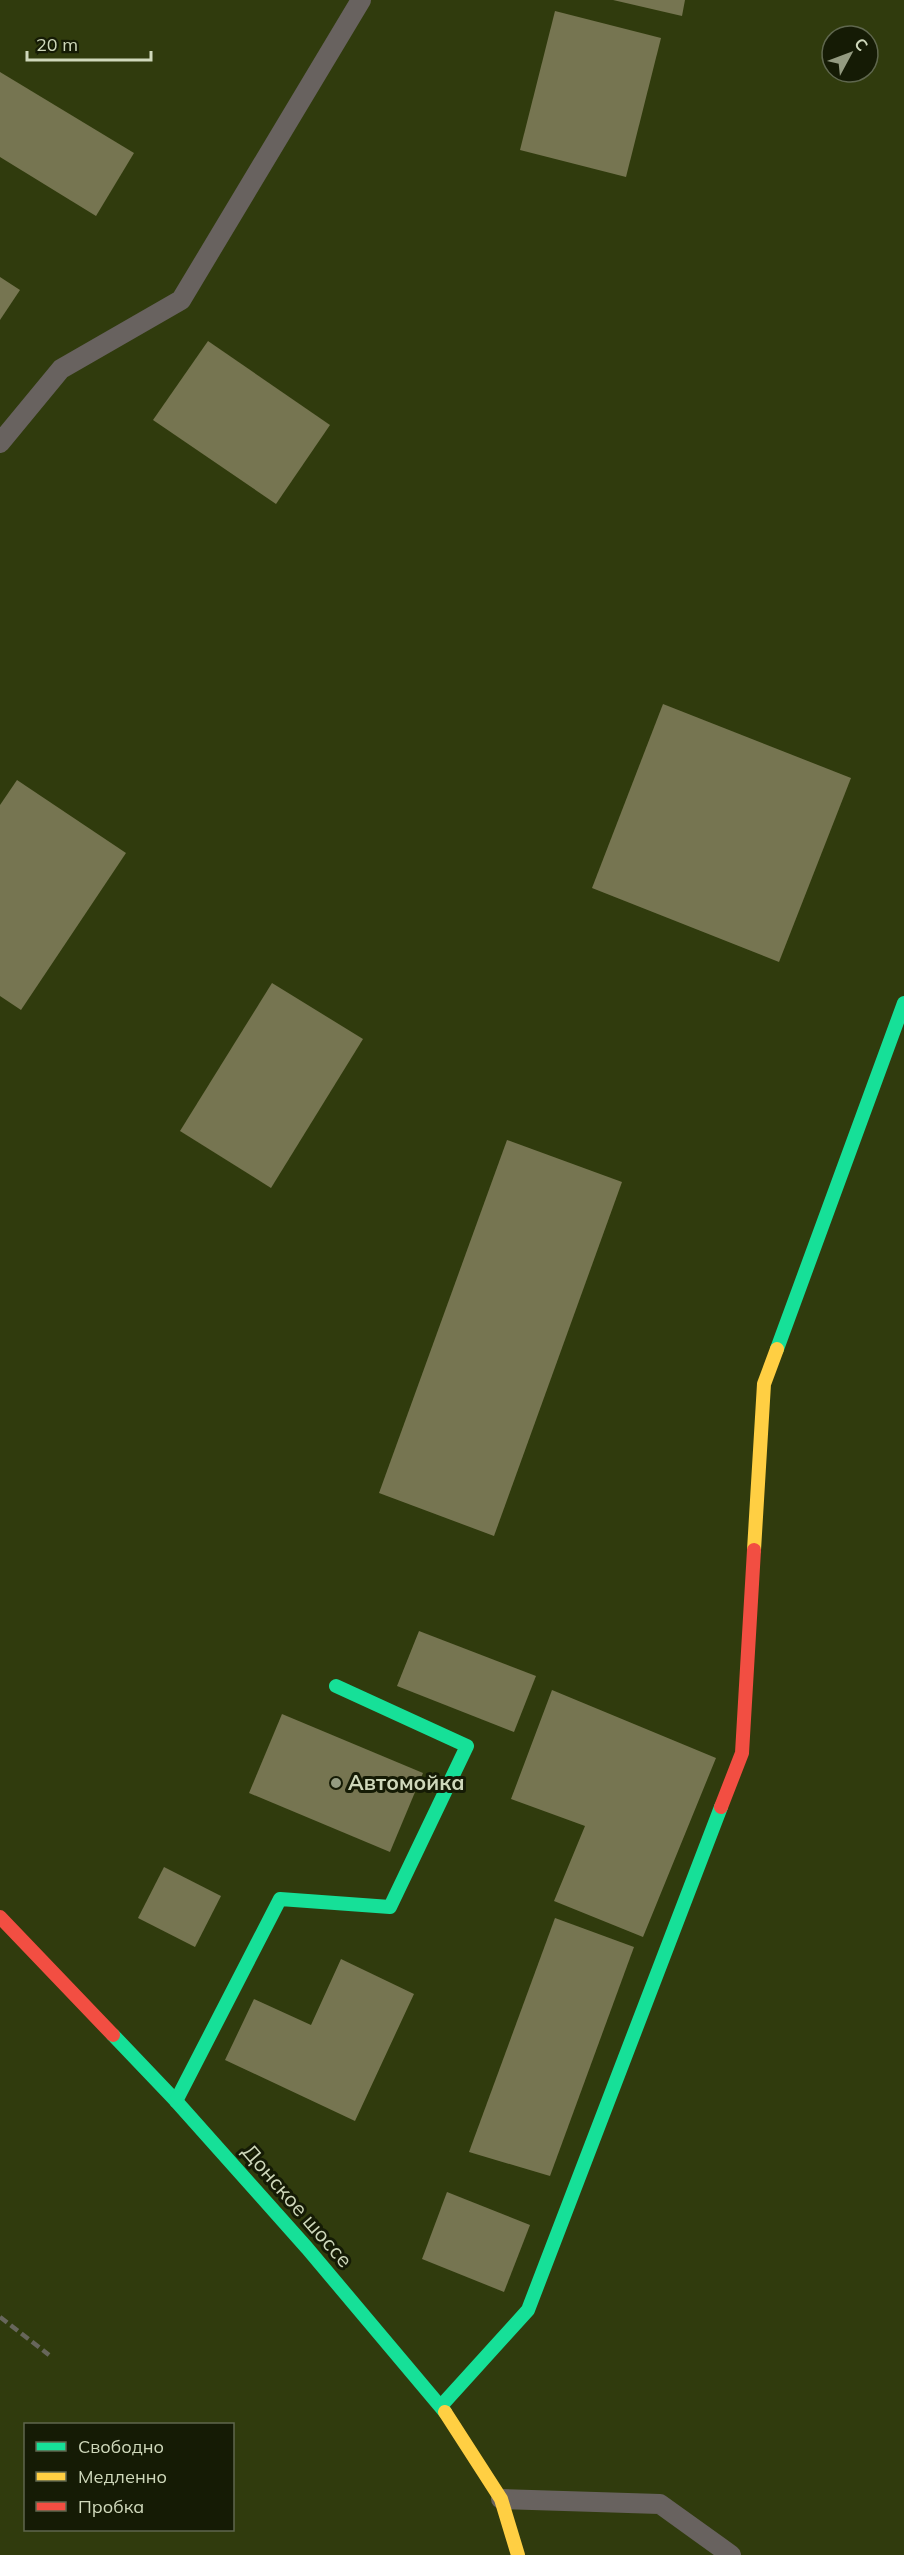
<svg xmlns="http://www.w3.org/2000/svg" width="904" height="2555" viewBox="0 0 904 2555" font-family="Mulish,sans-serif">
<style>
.built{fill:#303b0d;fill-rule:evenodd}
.building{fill:#767551}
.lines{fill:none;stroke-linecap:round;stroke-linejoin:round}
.lane{stroke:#68625f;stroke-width:20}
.fast{stroke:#16e098;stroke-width:14}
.slow{stroke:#ffcf43;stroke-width:14}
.jam{stroke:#f24e42;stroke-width:14}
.rail{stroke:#67665b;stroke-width:4.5;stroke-dasharray:9 4.5;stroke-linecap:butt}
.poi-dot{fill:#949b81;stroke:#151b05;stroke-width:2}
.labels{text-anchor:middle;stroke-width:6;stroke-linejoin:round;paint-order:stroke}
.poi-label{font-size:21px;font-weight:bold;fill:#cfd8bb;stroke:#151b05;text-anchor:start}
.street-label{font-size:21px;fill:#cfd8bb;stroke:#151b05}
</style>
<rect width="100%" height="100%" fill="#262b15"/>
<path class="built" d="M0 0H904V2555H0ZM832 36H868V72H832ZM26 2424H232V2530H26Z"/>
<g class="building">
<path d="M613 0H685L682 16Z"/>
<path d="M555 11 661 38 626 177 520 150Z"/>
<path d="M0 72 134 153 96 216 0 157Z"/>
<path d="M0 277 20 290 0 320Z"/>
<path d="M208 341 330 425 276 504 153 420Z"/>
<path d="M663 704 851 778 779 962 592 888Z"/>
<path d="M17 780 126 853 21 1010 0 996V805Z"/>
<path d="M272 983 363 1039 271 1188 180 1131Z"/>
<path d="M507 1140 622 1182 494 1536 379 1493Z"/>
<path d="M419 1631 536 1676 514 1732 397 1686Z"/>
<path d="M552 1690 716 1758 643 1937 554 1901 585 1826 511 1799Z"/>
<path d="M282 1714 423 1773 390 1852 249 1793Z"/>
<path d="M164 1867 221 1896 195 1947 138 1918Z"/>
<path d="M555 1918 634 1947 550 2176 469 2152Z"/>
<path d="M341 1959 414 1994 355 2121 225 2060 254 1999 311 2025Z"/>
<path d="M447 2192 530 2225 504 2292 422 2259Z"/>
</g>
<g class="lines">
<g class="lane">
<path d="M0 443 61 369 181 300 361 0"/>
<path d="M501 2499 660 2504 731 2555"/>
</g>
<g class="fast">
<path d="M777 1349 904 1003"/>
<path d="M113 2035 176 2101 307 2248 445 2412"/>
<path d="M176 2101 280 1899 390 1907 467 1746 336 1686"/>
<path d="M441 2406 528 2310 721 1807"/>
</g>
<g class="slow">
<path d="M754 1550 764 1384 777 1349"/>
<path d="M445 2412 501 2499 518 2555"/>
</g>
<g class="jam">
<path d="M721 1807 742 1753 754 1550"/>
<path d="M0 1917 113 2035"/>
</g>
<path class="rail" d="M0 2317 49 2355"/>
</g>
<circle class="poi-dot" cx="336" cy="1783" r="6"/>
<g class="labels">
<g class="poi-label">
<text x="348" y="1790">Автомойка</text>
</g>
<g class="street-label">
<text transform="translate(297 2206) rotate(49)" y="7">Донское шоссе</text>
</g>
</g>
<rect x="24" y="2423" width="210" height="108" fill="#151b05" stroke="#5f674e" stroke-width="1.5"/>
<rect x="36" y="2442" width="30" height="9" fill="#16e098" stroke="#5f674e" stroke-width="1.5"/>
<text x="78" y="2453" font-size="18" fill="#cfd8bb">Свободно</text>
<rect x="36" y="2472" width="30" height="9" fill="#ffcf43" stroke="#5f674e" stroke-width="1.5"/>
<text x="78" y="2483" font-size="18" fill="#cfd8bb">Медленно</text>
<rect x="36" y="2502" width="30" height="9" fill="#f24e42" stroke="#5f674e" stroke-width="1.5"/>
<text x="78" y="2513" font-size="18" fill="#cfd8bb">Пробка</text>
<g transform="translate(850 54) rotate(49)"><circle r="28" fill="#151b05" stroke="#5f674e" stroke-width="1.5"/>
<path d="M0-4.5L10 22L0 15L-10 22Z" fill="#949b81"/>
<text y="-9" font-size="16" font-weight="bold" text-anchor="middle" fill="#cfd8bb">С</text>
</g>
<path d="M27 51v9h124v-9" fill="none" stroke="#cfd8bb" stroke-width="3"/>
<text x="36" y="51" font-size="18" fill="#cfd8bb" stroke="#151b05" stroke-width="4.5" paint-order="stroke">20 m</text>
</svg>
